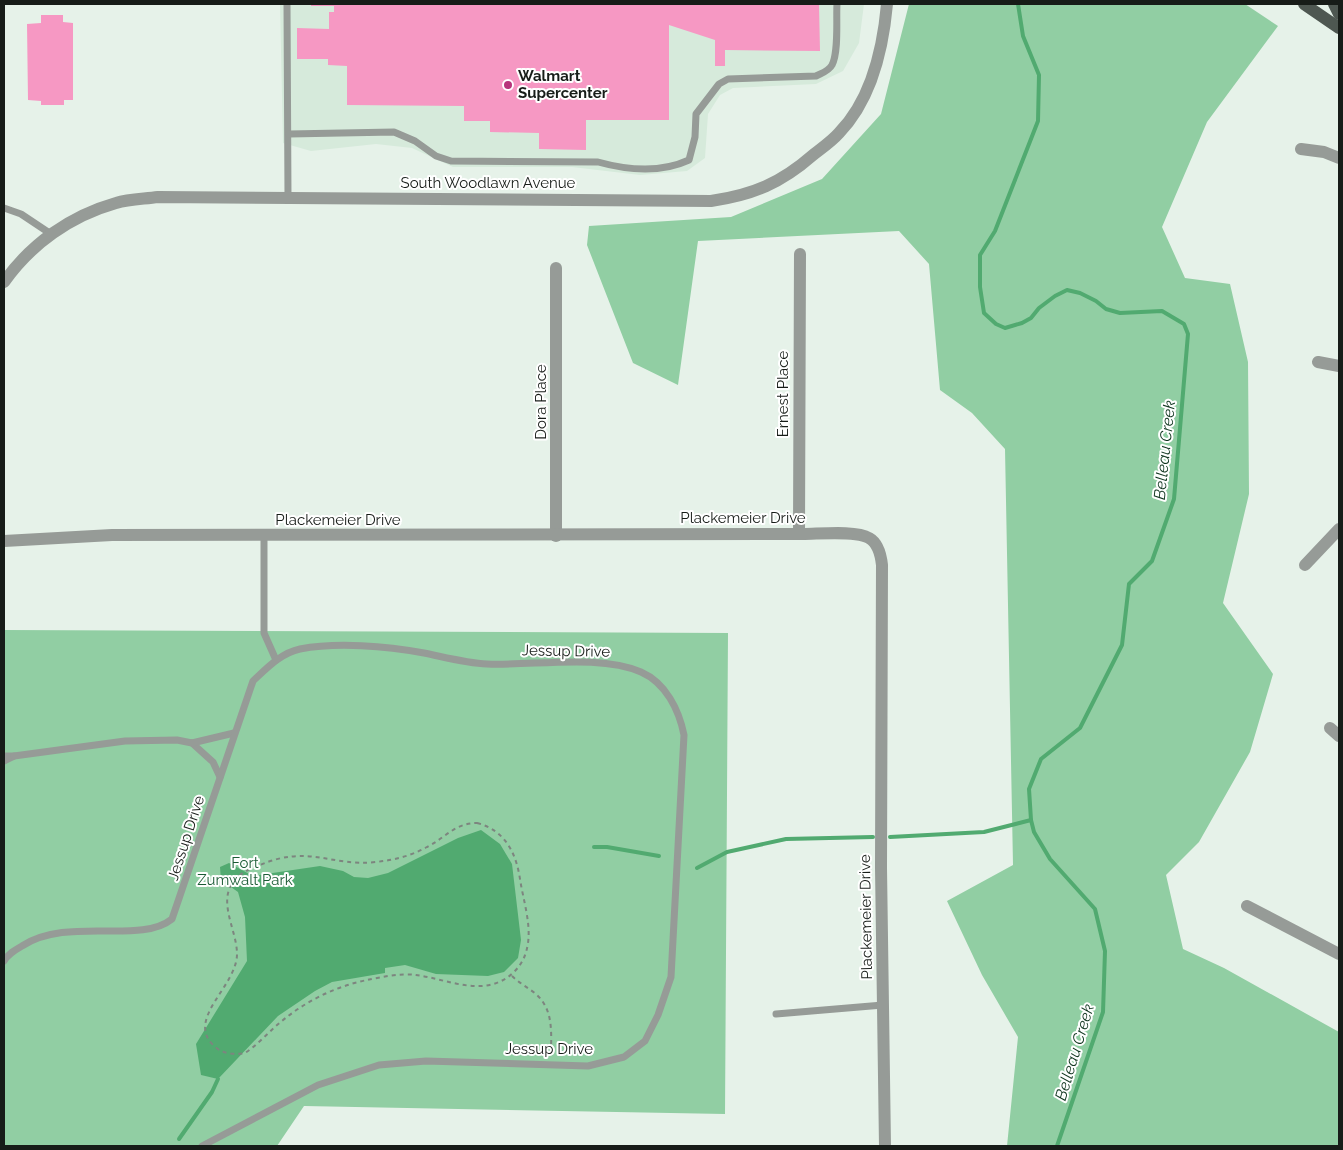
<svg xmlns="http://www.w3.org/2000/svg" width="1343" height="1150" viewBox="0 0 1343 1150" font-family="Raleway,sans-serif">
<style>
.built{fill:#d6eadb}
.green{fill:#91cea3}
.water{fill:#51aa70}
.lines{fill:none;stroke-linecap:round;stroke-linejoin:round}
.stream{stroke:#51aa70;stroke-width:4}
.building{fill:#f698c3}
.path{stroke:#7d857f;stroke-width:2;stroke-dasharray:4 4;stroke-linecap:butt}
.service{stroke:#969b97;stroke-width:7}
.minor{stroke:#969b97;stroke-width:12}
.tertiary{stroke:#969b97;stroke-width:12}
.primary{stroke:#4e5751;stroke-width:12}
.poi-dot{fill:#b7347b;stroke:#fff;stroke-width:2}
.labels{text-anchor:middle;stroke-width:4;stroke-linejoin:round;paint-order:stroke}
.poi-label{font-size:15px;font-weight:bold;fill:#171c18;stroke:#fff;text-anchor:start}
.street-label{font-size:15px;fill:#171c18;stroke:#fff}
.park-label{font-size:15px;fill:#1b5c35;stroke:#fff}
.water-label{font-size:16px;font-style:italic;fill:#0f351e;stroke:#fff}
</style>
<rect width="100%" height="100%" fill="#e6f2e9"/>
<path class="built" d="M280 4H864L859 43 843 71 816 84 733 88 720 95 708 114 705 158 687 171 640 175 572 167H453L412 148 376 144 311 151 283 143Z"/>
<g class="green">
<path d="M909 4H1245L1278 26 1207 122 1162 227 1185 278 1230 284 1248 362 1249 494 1223 603 1273 674 1250 752 1199 842 1166 875 1183 949 1224 968 1339 1032V1146H1007L1018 1037 982 975 947 901 1013 865 1005 449 972 413 940 390 929 264 899 231 698 241 678 385 633 363 587 245 589 226 731 217 822 179 881 114Z"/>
<path d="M4 630 728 633 725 1114 304 1106 277 1146H4Z"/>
</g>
<path class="water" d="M481 830 500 844 512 864 521 940 518 958 504 972 488 976 436 974 405 965 385 968V973L332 982 315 991 278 1016 218 1079 201 1075 196 1044 247 961 245 917 238 892 221 880 220 867 229 863 253 876 320 866 343 871 354 877 368 878 388 873 458 838Z"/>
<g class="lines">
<g class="stream">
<path d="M1018 4 1023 36 1039 75 1038 121 995 231 980 255V287L984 313 996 324 1005 328 1022 323 1031 318 1039 308 1055 296 1067 290 1080 293 1096 301 1106 309 1120 313 1162 311 1184 324 1188 334 1174 499 1152 561 1129 584 1122 645 1080 728 1041 759 1029 789 1031 820 1034 832 1050 859 1095 909 1105 951 1103 1012 1057 1146"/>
<path d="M890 837 984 832 1031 820"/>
<path d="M594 847H607L659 856"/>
<path d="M697 868 727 852 786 839 873 837"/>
<path d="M179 1139 212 1092 218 1079"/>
</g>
</g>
<g class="building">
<path d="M311 4H819L820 51 725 50V66H715V40L669 25V120H586V150L539 149V133L490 132V121H464V106L347 105V66L328 65V59H297V28L329 29V12H334V6H311Z"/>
<path d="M41 15H63V22L73 23V100H64V105H41V101L28 100 27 24 41 23Z"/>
</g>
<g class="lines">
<g class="path">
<path d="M477 823C505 830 516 853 520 879 523 899 531 923 528 943 526 956 522 964 513 973 484 999 448 979 416 975 401 973 381 977 367 980 333 987 302 1003 276 1026 266 1035 256 1046 245 1053 233 1055 222 1054 213 1045 186 1018 237 986 237 954 237 928 213 896 240 875 245 871 254 867 260 865 309 844 331 867 376 862 394 860 411 856 427 847 445 838 455 823 477 823Z"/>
<path d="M512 976C519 983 529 988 537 995 554 1011 551 1034 551 1055"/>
</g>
<g class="service">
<path d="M287 4 288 198"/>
<path d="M289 134 394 132 415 141 436 156 451 161 598 162C627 170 661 173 689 160L695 137 696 114 719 84 728 79 816 76C822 73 829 71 832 65 839 52 836 19 837 4"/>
<path d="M4 208 21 214 51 234"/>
<path d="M264 536V633L276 660"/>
<path d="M192 743 213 762 220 777"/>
<path d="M4 756H14L4 761"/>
<path d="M14 756 125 741 177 740 192 743 234 733"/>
<path d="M4 961C8 954 15 950 22 946 68 916 140 945 172 919L253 681C267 668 281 653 300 649 337 642 386 646 424 653 444 657 466 663 487 664 534 666 599 654 641 672 666 683 679 710 684 735L671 977 658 1015 645 1041 624 1057 588 1066 426 1061 379 1065 318 1085 202 1146"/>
<path d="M776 1014 883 1005"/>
</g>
<g class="minor">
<path d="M1301 149 1324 152 1339 158"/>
<path d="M1318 362 1339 366"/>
<path d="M799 534 800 254"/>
<path d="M556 536V268"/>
<path d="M4 541 112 535 803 534C819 534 856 530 869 538 878 543 881 556 882 565L881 868 885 1146"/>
<path d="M1305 565 1339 529"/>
<path d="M1330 728 1339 736"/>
<path d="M1247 906 1339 954"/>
</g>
<path class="tertiary" d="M4 282C31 244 70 216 116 203 129 199 144 199 158 197L711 201C753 195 781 183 813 155 822 148 832 141 839 133 872 99 883 49 887 4"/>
<g class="primary">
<path d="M1304 4 1339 28"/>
<path d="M1334 4 1339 14"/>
</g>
</g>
<circle class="poi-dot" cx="508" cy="85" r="5"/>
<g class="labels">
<g class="poi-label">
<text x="518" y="81">Walmart<tspan x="518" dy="17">Supercenter</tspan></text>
</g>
<g class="street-label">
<text x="488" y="188">South Woodlawn Avenue</text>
<text transform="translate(783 394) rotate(-90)" y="5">Ernest Place</text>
<text transform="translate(541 402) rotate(-90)" y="5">Dora Place</text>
<text x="743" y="523">Plackemeier Drive</text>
<text x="338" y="525">Plackemeier Drive</text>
<text transform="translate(566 651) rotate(1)" y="5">Jessup Drive</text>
<text transform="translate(186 838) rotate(-72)" y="5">Jessup Drive</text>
<text transform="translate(866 917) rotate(-91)" y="5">Plackemeier Drive</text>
<text x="549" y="1054">Jessup Drive</text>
</g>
<g class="park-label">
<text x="245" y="868">Fort<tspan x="245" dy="17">Zumwalt Park</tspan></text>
</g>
<g class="water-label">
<text transform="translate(1164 450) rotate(-84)" y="6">Belleau Creek</text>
<text transform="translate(1074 1052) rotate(-73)" y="6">Belleau Creek</text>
</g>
</g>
<rect width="1343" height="1150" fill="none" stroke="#171c18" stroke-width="10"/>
</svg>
